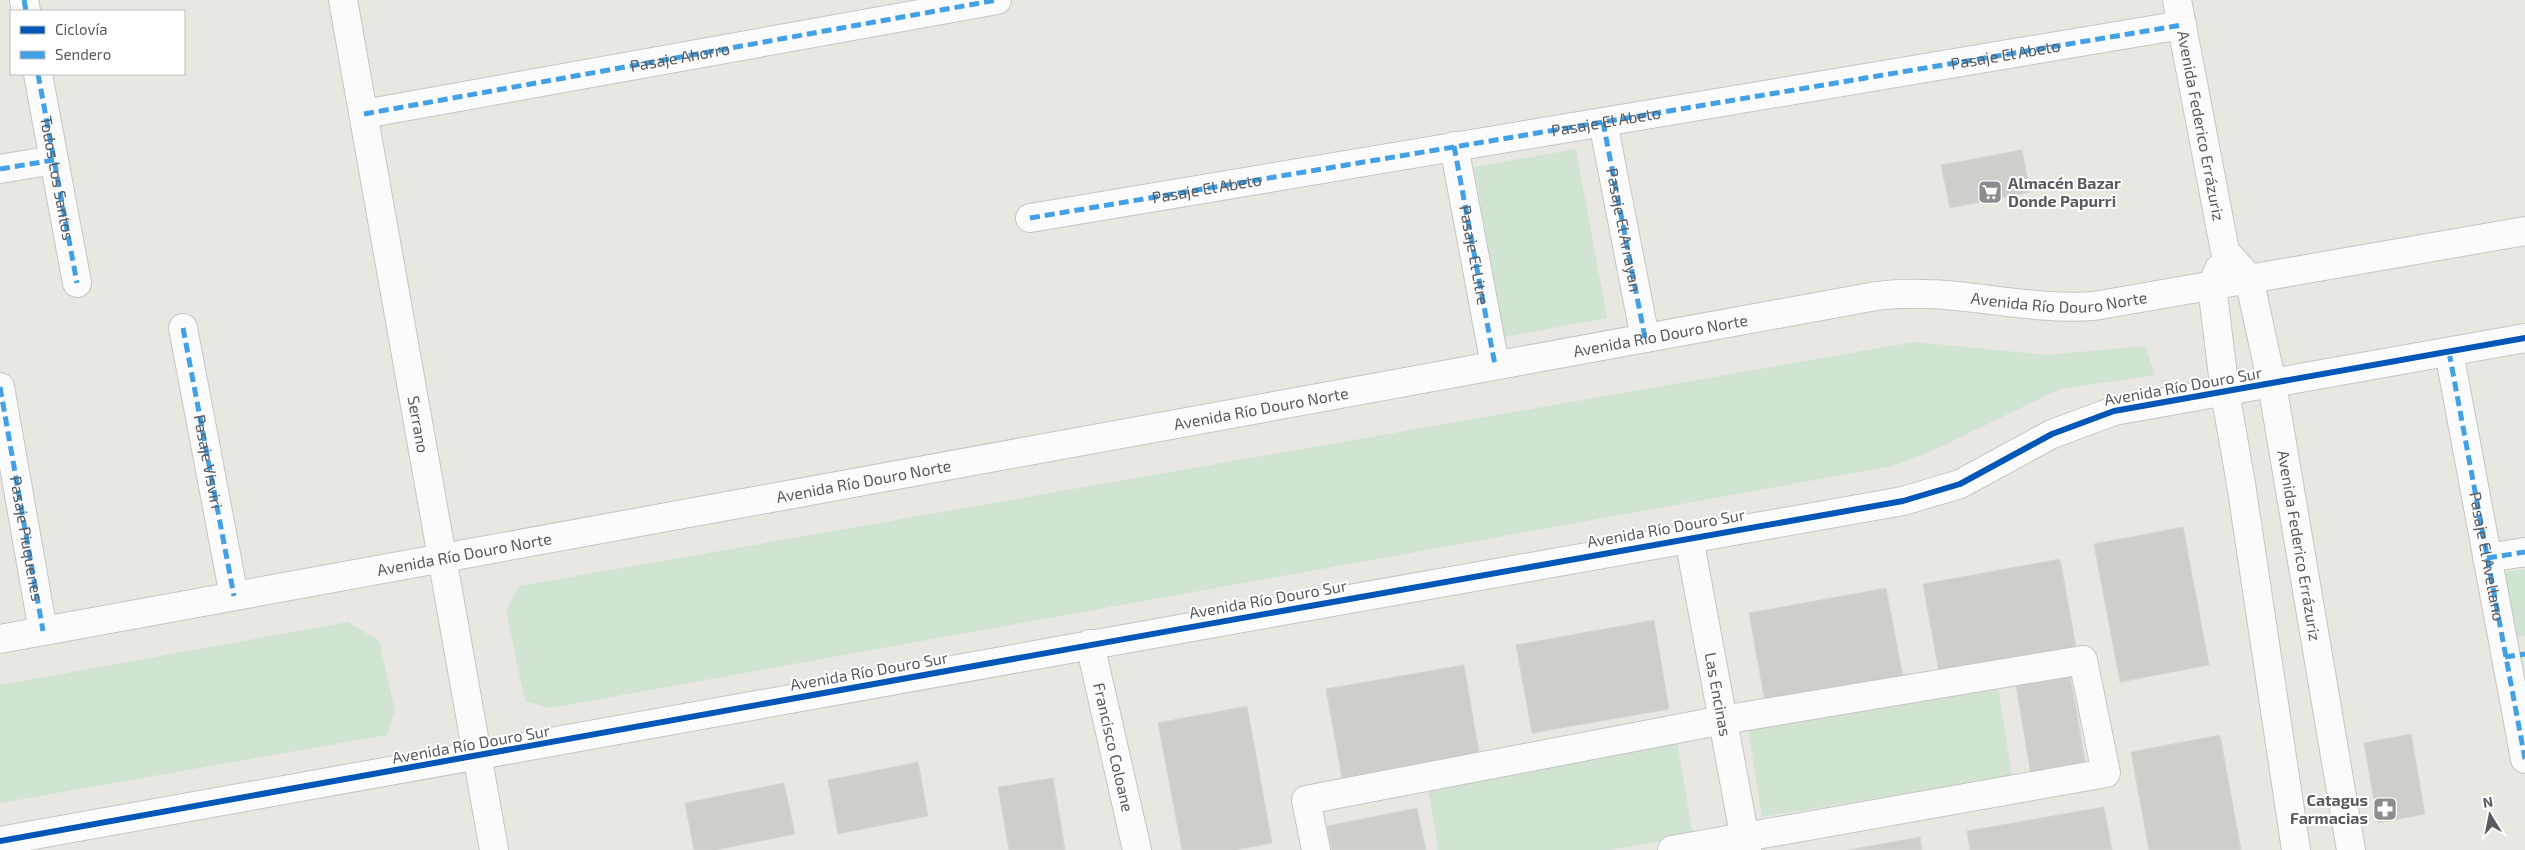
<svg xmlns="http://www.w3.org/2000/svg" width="2525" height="850" viewBox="0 0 2525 850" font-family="'Exo 2',sans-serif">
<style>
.green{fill:#d1e3d1}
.building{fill:#cececb;stroke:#d6d6d2}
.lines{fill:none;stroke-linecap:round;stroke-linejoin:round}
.minor-casing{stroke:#c5c5c4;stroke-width:30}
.minor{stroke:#fcfbfb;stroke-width:28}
.quiet{stroke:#42a1e6;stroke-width:5;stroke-dasharray:10 5;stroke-linecap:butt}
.cycleway-casing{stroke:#fff;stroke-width:9}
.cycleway{stroke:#0057b8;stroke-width:6}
.labels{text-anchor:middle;stroke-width:4;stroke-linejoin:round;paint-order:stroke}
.street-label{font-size:16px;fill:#595b5f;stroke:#fff}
.poi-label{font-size:16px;font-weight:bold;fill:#595b5f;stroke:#fff;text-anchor:start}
</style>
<rect width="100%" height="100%" fill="#e8e7e2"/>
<g class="green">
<path d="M1576 149 1607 318 1504 337 1474 167Z"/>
<path d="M1914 342 2046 355 2145 346 2155 375 2060 389 1930 452 1892 466 550 708 525 701 506 611 519 586Z"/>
<path d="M2525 569V636L2515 638 2503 573Z"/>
<path d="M348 622 379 641 395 710 387 735 0 803V685Z"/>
<path d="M1997 680 2012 776 1762 817 1747 722Z"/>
<path d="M1677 741 1693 836 1609 850H1438L1427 782Z"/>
</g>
<g class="building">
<path d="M2022 150 2030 192 1950 208 1941 165Z"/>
<path d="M2183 527 2209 665 2120 682 2094 544Z"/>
<path d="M2060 559 2076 647 1939 672 1923 584Z"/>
<path d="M1886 588 1903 677 1765 702 1749 613Z"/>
<path d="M1654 620 1669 709 1532 733 1516 645Z"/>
<path d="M1464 665 1479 753 1342 778 1326 689Z"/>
<path d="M2070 676 2086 766 2031 775 2016 685Z"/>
<path d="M1247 706 1272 843 1235 850H1182L1158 723Z"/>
<path d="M2411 734 2425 814 2378 823 2364 743Z"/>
<path d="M2220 735 2241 850H2149L2131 752Z"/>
<path d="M918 762 928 816 838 834 828 780Z"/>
<path d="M1053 778 1065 850H1009L998 787Z"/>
<path d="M784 783 795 834 715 850H694L685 803Z"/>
<path d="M2104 807 2112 850H1970L1967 831Z"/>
<path d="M1417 808 1426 850H1332L1327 826Z"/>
<path d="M1920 837 1922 850H1848Z"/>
</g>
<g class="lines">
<g class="minor-casing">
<g id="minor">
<path d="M24 0 26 11"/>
<path id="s1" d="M343 0 494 850"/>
<path id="s2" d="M2177 0 2225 251 2249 278 2272 384 2351 850"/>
<path id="s3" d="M38 74 77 283"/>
<path id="s4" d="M364 114 997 0"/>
<path d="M1603 122 1645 338"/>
<path d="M1454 146 1495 365"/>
<path d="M0 169 54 160"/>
<path id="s5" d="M1030 218 2182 25"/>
<path d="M2219 269 2212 286 2225 392 2241 484 2296 850"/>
<path d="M183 328 234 596"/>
<path id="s6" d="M2449 352 2525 759"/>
<path d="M0 387 43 631"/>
<path id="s7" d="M1689 538 1747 850"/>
<path d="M2487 558 2525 552"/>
<path id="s8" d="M0 639 1876 296C1950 286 2018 311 2094 306L2525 231"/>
<path id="s9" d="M1090 644 1137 850"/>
<path d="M0 841C635 729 1268 611 1903 501L1960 484 2052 434 2114 411 2525 338"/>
<path d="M1316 850 1306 800 1723 720 2083 660 2106 773 1672 850"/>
</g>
</g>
<use href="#minor" class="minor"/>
<g class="quiet">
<path d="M24 0 26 11"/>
<path d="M38 74 77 283"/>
<path d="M364 114 997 0"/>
<path id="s10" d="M1603 122 1645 338"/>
<path id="s11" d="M1454 146 1495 365"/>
<path d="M0 169 54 160"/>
<path d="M1030 218 2182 25"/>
<path id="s12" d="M183 328 234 596"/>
<path d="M2449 352 2525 759"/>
<path id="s13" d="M0 387 43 631"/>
<path d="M2487 558 2525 552"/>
<path d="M2505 657 2525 654"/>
</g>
<g class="cycleway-casing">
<path id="cycleway" d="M0 841C635 729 1268 611 1903 501L1960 484 2052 434 2114 411 2525 338"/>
</g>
<use href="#cycleway" class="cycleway"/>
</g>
<defs>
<g id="supermarket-square" transform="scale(1.25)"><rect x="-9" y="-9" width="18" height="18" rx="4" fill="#8b8c8d" stroke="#fff"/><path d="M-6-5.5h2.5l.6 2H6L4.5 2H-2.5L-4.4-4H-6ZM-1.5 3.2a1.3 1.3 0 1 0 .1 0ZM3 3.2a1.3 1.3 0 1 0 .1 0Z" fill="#fff"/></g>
<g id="pharmacy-square" transform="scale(1.25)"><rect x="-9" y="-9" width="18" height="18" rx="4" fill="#8b8c8d" stroke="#fff"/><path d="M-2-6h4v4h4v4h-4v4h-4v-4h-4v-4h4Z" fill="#fff"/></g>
</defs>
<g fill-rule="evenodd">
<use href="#supermarket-square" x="1990" y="192"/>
<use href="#pharmacy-square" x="2385" y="809"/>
</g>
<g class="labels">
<g class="street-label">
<text dy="6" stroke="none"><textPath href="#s5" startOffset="989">Pasaje El Abeto</textPath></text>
<text dy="6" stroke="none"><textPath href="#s4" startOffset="321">Pasaje Ahorro</textPath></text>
<text dy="6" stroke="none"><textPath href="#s5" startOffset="584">Pasaje El Abeto</textPath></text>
<text dy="6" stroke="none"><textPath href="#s2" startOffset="128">Avenida Federico Errázuriz</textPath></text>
<text dy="6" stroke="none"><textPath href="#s3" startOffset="106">Todos Los Santos</textPath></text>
<text dy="6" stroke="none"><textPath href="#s5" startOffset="179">Pasaje El Abeto</textPath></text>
<text dy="6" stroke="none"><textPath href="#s10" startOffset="110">Pasaje El Arrayan</textPath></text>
<text dy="6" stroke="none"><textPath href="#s11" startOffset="111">Pasaje El Litre</textPath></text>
<text dy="6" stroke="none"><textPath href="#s8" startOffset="2091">Avenida Río Douro Norte</textPath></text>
<text dy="6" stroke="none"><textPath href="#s8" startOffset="1688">Avenida Río Douro Norte</textPath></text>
<text transform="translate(2183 386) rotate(-10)" y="6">Avenida Río Douro Sur</text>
<text dy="6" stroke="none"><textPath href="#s8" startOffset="1282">Avenida Río Douro Norte</textPath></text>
<text dy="6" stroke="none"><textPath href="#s1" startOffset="431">Serrano</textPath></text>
<text dy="6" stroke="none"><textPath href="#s12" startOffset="136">Pasaje Visviri</textPath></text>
<text dy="6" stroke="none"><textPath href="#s8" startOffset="878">Avenida Río Douro Norte</textPath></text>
<text transform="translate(1666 528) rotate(-10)" y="6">Avenida Río Douro Sur</text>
<text dy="6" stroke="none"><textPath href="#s13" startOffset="154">Pasaje Piuquenes</textPath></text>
<text dy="6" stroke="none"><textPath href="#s2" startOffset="564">Avenida Federico Errázuriz</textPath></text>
<text dy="6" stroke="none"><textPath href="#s8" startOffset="472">Avenida Río Douro Norte</textPath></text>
<text dy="6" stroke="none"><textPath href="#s6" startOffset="208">Pasaje El Avellano</textPath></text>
<text transform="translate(1268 599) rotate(-10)" y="6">Avenida Río Douro Sur</text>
<text transform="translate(869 671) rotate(-10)" y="6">Avenida Río Douro Sur</text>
<text dy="6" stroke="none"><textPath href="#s7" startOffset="159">Las Encinas</textPath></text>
<text transform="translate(471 744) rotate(-10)" y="6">Avenida Río Douro Sur</text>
<text dy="6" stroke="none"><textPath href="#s9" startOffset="106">Francisco Coloane</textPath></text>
</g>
<g class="poi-label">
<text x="2008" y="189">Almacén Bazar<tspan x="2008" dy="18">Donde Papurri</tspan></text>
<text x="2368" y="806" text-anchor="end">Catagus<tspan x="2368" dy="18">Farmacias</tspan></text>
</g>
</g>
<rect x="10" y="10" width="175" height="65" fill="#ffffff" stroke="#bdbdbf"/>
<rect x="20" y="26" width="25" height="8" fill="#0057b8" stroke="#bdbdbf"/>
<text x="55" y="35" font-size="15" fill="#595b5f">Ciclovía</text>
<rect x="20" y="51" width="25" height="8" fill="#42a1e6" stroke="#bdbdbf"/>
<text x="55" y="60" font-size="15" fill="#595b5f">Sendero</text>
<g transform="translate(2490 815) rotate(350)" stroke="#ffffff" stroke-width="4" paint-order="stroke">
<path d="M0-4L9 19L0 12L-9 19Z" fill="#595b5f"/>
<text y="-8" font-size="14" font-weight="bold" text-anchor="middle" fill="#595b5f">N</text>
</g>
</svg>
